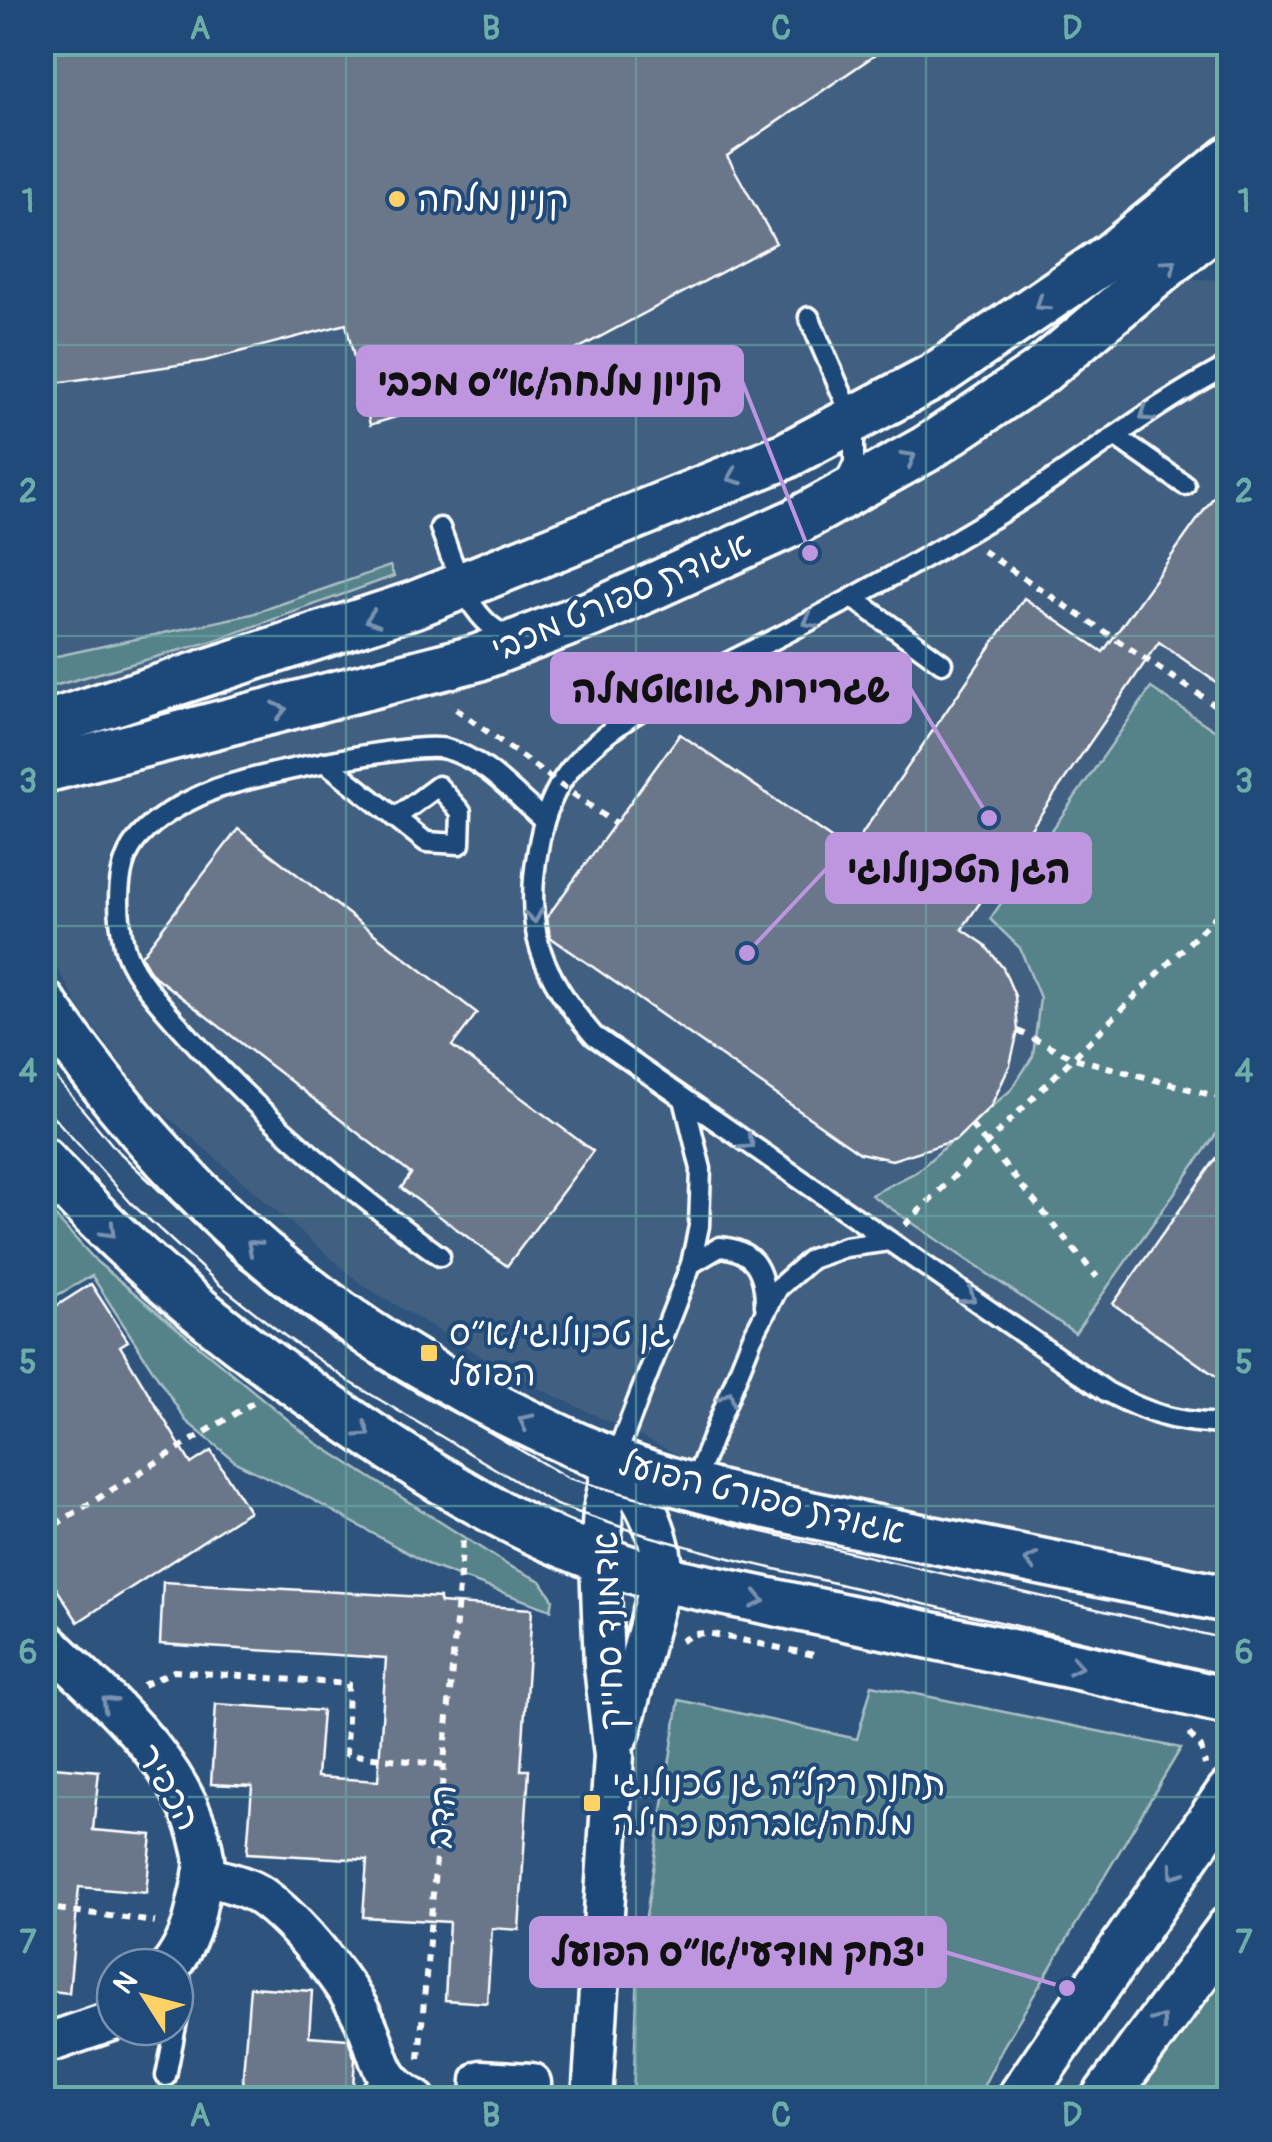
<svg xmlns="http://www.w3.org/2000/svg" width="1272" height="2142" viewBox="0 0 1272 2142" font-family="Pangolin,'Playpen Sans Hebrew',sans-serif">
<style>
.built{fill:#405e81}
.green{fill:#56828a;stroke:#aac0c4;stroke-width:2.5}
.building{fill:#6b768a;stroke:#fff;stroke-width:2.5}
.lines{fill:none;stroke-linecap:round;stroke-linejoin:round}
.service-casing{stroke:#fff;stroke-width:25}
.minor-casing{stroke:#fff;stroke-width:45}
.tertiary-casing{stroke:#fff;stroke-width:52}
.path{stroke:#fff;stroke-width:6;stroke-dasharray:8 8;stroke-linecap:butt}
.service{stroke:#1f4a7a;stroke-width:18}
.minor{stroke:#1f4a7a;stroke-width:38}
.tertiary{stroke:#1f4a7a;stroke-width:45}
.tram{stroke:#fff;stroke-width:2.5}
.path-bridge{stroke:#fff;stroke-width:6;stroke-dasharray:8 8;stroke-linecap:butt}
.oneway{stroke:#7992af}
.grid{fill:none;stroke:#6fada8;stroke-width:2.5;stroke-opacity:0.55}
.poi-dot{fill:#ffd166;stroke:#1f4a7a;stroke-width:4}
.labels{text-anchor:middle;stroke-width:8;stroke-linejoin:round;paint-order:stroke}
.poi-label{font-size:35px;fill:#fff;stroke:#1f4a7a;text-anchor:start}
.street-label{font-size:35px;fill:#fff;stroke:#1f4a7a}
.leader{fill:none;stroke:#bd96df;stroke-width:4}
.callout-dot{fill:#bd96df;stroke:#1f4a7a;stroke-width:4}
.callout{fill:#bd96df;stroke:#bd96df;stroke-width:4}
.callout-label{font-size:38px;text-anchor:middle;font-weight:bold;fill:#111}
.neatline{fill:none;stroke:#6fada8;stroke-width:4}
.grid-label{font-size:32px;text-anchor:middle;font-weight:bold;fill:#6fada8}
</style>
<rect width="100%" height="100%" fill="#2e537d"/>
<filter id="ink" filterUnits="userSpaceOnUse"><feTurbulence type="fractalNoise" baseFrequency=".01" numOctaves="2"/><feDisplacementMap in="SourceGraphic" scale="20" xChannelSelector="R" yChannelSelector="G"/><feConvolveMatrix kernelMatrix="1 2 1 2 8 2 1 2 1" color-interpolation-filters="sRGB"/></filter>
<g filter="url(#ink)">
<g class="built">
<path d="M42 43H1229V155L785 456 43 726Z"/>
<path d="M1189 279 1229 280V1575L1148 1572 733 1481 517 1378 361 1284 148 1100 79 1007 43 943 42 794 121 771 353 715 463 683 1014 409Z"/>
</g>
<g class="green">
<path d="M390 566 394 576 216 640 43 689V659L252 614Z"/>
<path d="M1151 688 1229 740V1116L1075 1333 871 1195 916 1172 1012 1089 1033 1056 1040 998 1020 948 990 919Z"/>
<path d="M42 1202 97 1262 315 1442 509 1566 541 1581 553 1599 551 1610 433 1567 304 1495 237 1463 186 1421 92 1276 43 1303Z"/>
<path d="M872 1685 1181 1748 1003 2047 977 2099H633L638 1968 679 1700 857 1739Z"/>
<path d="M1229 1957V2099L1129 2100Z"/>
</g>
<g class="building">
<path d="M42 42H894L727 156 776 243 523 378 370 425 346 324 205 361 42 385Z"/>
<path d="M1230 474V692L1159 642 962 929 984 944 1003 968 1015 996 1018 1031 1010 1065 991 1106 956 1140 892 1160 860 1153 550 937 547 917 680 734 850 851 1024 598 1103 652Z"/>
<path d="M238 829 477 1013 452 1046 593 1151 507 1266 401 1188 411 1174 154 976 148 968 141 956Z"/>
<path d="M1230 1139V1386L1113 1304Z"/>
<path d="M91 1284 128 1341 120 1346 191 1464 211 1451 249 1511 78 1622 42 1566V1315Z"/>
<path d="M163 1582 440 1598V1603L532 1609 521 1770H529L519 1930 492 1928 487 2003 445 2000 449 1922 363 1917 367 1860 247 1853 252 1786 211 1784 216 1704 322 1711 317 1777 378 1781 386 1658 160 1644Z"/>
<path d="M42 1766 99 1771 93 1830 152 1835 146 1893 79 1887 69 1993 42 1990Z"/>
<path d="M250 1987 312 1991 309 2036 348 2039 355 2059 352 2100H241Z"/>
</g>
<g class="lines">
<g class="service-casing">
<g id="service">
<path d="M809 317 854 422V463L844 484"/>
<path d="M1230 365C1146 408 1075 469 994 517 929 556 863 593 796 628 727 665 606 714 563 779 549 801 542 824 538 849 523 930 541 974 594 1036L1107 1392C1153 1416 1177 1423 1230 1424"/>
<path d="M1115 436 1185 485"/>
<path d="M440 528C455 566 468 623 511 637"/>
<path d="M853 598 942 663"/>
<path d="M325 762 426 842 460 844 461 812 438 786 395 818"/>
<path d="M440 1256C344 1187 253 1109 174 1020 157 1000 130 972 124 945 117 912 114 864 139 837 156 818 185 802 208 792 241 777 414 741 446 749 484 759 514 794 543 819"/>
<path d="M691 1264 720 1247C756 1250 765 1273 765 1306"/>
<path d="M614 1461 691 1264 699 1226 701 1169 684 1099"/>
<path d="M693 1486 752 1338 778 1288 811 1259 845 1247 889 1241"/>
<path d="M166 2076 182 1996 178 1959"/>
<path d="M372 2100 373 2088 386 2075"/>
</g>
</g>
<g class="minor-casing">
<g id="minor">
<path d="M614 1462C641 1493 662 1531 663 1573L620 1734"/>
<path d="M42 1637C103 1698 185 1761 203 1851 207 1868 201 1887 197 1904 193 1927 185 1948 170 1967"/>
<path d="M203 1875C222 1881 245 1885 261 1896 298 1922 349 1985 367 2026 382 2060 378 2080 416 2100"/>
<path d="M42 2041H54L115 2020"/>
<path d="M481 2100 482 2080 531 2083"/>
<path d="M592 2100 614 1756 604 1666 600 1561 603 1510 614 1462"/>
</g>
</g>
<g class="tertiary-casing">
<g id="tertiary">
<path d="M42 726 416 604 785 456 935 376 1112 255 1230 159"/>
<path d="M42 770 477 658 596 612 795 522 926 449 1039 373 1230 212"/>
<path d="M42 1002C167 1182 303 1311 500 1409 550 1434 600 1458 653 1475 720 1497 790 1510 859 1525 982 1551 1106 1574 1230 1600"/>
<path d="M42 1160C145 1274 245 1352 372 1436 467 1499 553 1550 663 1579L1085 1668 1230 1702"/>
<path d="M1019 2100 1230 1792"/>
<path d="M1103 2100 1230 1928"/>
</g>
</g>
<g class="path">
<path d="M983 551 1230 715"/>
<path d="M1018 1031 1074 1058 1230 1100"/>
<path d="M971 1125 1097 1277"/>
<path d="M905 1225 1230 902"/>
<path d="M42 1533 254 1402"/>
<path d="M681 1641 694 1634 707 1633 819 1656"/>
<path d="M143 1685 174 1671 348 1684 346 1754 445 1765"/>
<path d="M1189 1734 1201 1747 1205 1765"/>
<path d="M42 1907 155 1922"/>
<path d="M419 2059 463 1539"/>
</g>
<use href="#service" class="service"/>
<use href="#minor" class="minor"/>
<use href="#tertiary" class="tertiary"/>
<g class="tram">
<path d="M42 1061 115 1148 236 1264 361 1357 568 1478 750 1529 1230 1640"/>
<path d="M42 1104 131 1203 220 1285 285 1336 350 1382 556 1505 645 1535 741 1561 1230 1676"/>
</g>
<path class="path-bridge" d="M456 709 615 824"/>
</g>
<defs><path id="oneway-chevron" d="M-2-3.5L2.5 0L-2 3.5" fill="none" stroke-width="1.6" stroke-linecap="round" stroke-linejoin="round" transform="scale(2.5)"/></defs>
<g class="oneway">
<use href="#oneway-chevron" transform="translate(1170 265) rotate(-41)"/>
<use href="#oneway-chevron" transform="translate(1042 304) rotate(145)"/>
<use href="#oneway-chevron" transform="translate(1146 415) rotate(146)"/>
<use href="#oneway-chevron" transform="translate(909 458) rotate(-30)"/>
<use href="#oneway-chevron" transform="translate(734 477) rotate(158)"/>
<use href="#oneway-chevron" transform="translate(372 619) rotate(162)"/>
<use href="#oneway-chevron" transform="translate(810 621) rotate(152)"/>
<use href="#oneway-chevron" transform="translate(280 710) rotate(-13)"/>
<use href="#oneway-chevron" transform="translate(534 916) rotate(81)"/>
<use href="#oneway-chevron" transform="translate(748 1143) rotate(35)"/>
<use href="#oneway-chevron" transform="translate(109 1231) rotate(46)"/>
<use href="#oneway-chevron" transform="translate(253 1246) rotate(-139)"/>
<use href="#oneway-chevron" transform="translate(969 1297) rotate(35)"/>
<use href="#oneway-chevron" transform="translate(728 1398) rotate(-68)"/>
<use href="#oneway-chevron" transform="translate(525 1421) rotate(-153)"/>
<use href="#oneway-chevron" transform="translate(364 1431) rotate(33)"/>
<use href="#oneway-chevron" transform="translate(1031 1561) rotate(-169)"/>
<use href="#oneway-chevron" transform="translate(758 1600) rotate(12)"/>
<use href="#oneway-chevron" transform="translate(1076 1666) rotate(12)"/>
<use href="#oneway-chevron" transform="translate(108 1703) rotate(-135)"/>
<use href="#oneway-chevron" transform="translate(1175 1872) rotate(126)"/>
<use href="#oneway-chevron" transform="translate(1160 2021) rotate(-53)"/>
</g>
</g>
<path class="grid" d="M346 42V2100M636 42V2100M926 42V2100M42 345H1230M42 636H1230M42 926H1230M42 1216H1230M42 1506H1230M42 1797H1230"/>
<g class="poi-dot">
<circle cx="397" cy="199" r="10"/>
<rect x="419" y="1343" width="20" height="20" rx="5"/>
<rect x="582" y="1793" width="20" height="20" rx="5"/>
</g>
<g class="labels">
<g class="poi-label">
<text x="417" y="211">קניון מלחה</text>
<text x="449" y="1345">גן טכנולוגי/א״ס<tspan x="449" dy="40">הפועל</tspan></text>
<text x="612" y="1795">תחנת רקל״ה גן טכנולוגי<tspan x="612" dy="40">מלחה/אברהם כחילה</tspan></text>
</g>
<g class="street-label">
<text transform="translate(621 596) rotate(-23)" y="12">אגודת ספורט מכבי</text>
<text transform="translate(762 1497) rotate(14)" y="12">אגודת ספורט הפועל</text>
<text transform="translate(608 1631) rotate(-92)" y="12">אדמונד סחייק</text>
<text transform="translate(169 1787) rotate(60)" y="12">הכפיר</text>
<text transform="translate(441 1816) rotate(-85)" y="12">הדב</text>
</g>
</g>
<path class="leader" d="M810 553L742 381M989 818L910 688M747 953L827 868M1067 1988L945 1952"/>
<g class="callout-dot">
<circle cx="810" cy="553" r="10"/>
<circle cx="989" cy="818" r="10"/>
<circle cx="747" cy="953" r="10"/>
<circle cx="1067" cy="1988" r="10"/>
</g>
<g class="callout">
<rect x="358" y="347" width="384" height="68" rx="10"/>
<rect x="552" y="654" width="358" height="68" rx="10"/>
<rect x="827" y="834" width="263" height="68" rx="10"/>
<rect x="531" y="1918" width="414" height="68" rx="10"/>
</g>
<g class="callout-label">
<text x="550" y="395">קניון מלחה/א״ס מכבי</text>
<text x="731" y="702">שגרירות גוואטמלה</text>
<text x="959" y="882">הגן הטכנולוגי</text>
<text x="738" y="1965">יצחק מודעי/א״ס הפועל</text>
</g>
<rect width="1272" height="2142" fill="none" stroke="#1f4a7a" stroke-width="110"/>
<g transform="translate(145 1997) rotate(306)"><circle r="48" fill="#1f4a7a" stroke="#7992af" stroke-width="2.5"/>
<path d="M0-8L18 38L0 25L-18 38Z" fill="#ffd166"/>
<text y="-15" font-size="28" font-weight="bold" text-anchor="middle" fill="#ffffff">N</text>
</g>
<rect x="55" y="55" width="1162" height="2032" class="neatline"/>
<g class="grid-label">
<text x="200" y="39">A</text>
<text x="491" y="39">B</text>
<text x="781" y="39">C</text>
<text x="1072" y="39">D</text>
<text x="28" y="212">1</text>
<text x="1244" y="212">1</text>
<text x="28" y="502">2</text>
<text x="1244" y="502">2</text>
<text x="28" y="792">3</text>
<text x="1244" y="792">3</text>
<text x="28" y="1082">4</text>
<text x="1244" y="1082">4</text>
<text x="28" y="1373">5</text>
<text x="1244" y="1373">5</text>
<text x="28" y="1663">6</text>
<text x="1244" y="1663">6</text>
<text x="28" y="1953">7</text>
<text x="1244" y="1953">7</text>
<text x="200" y="2126">A</text>
<text x="491" y="2126">B</text>
<text x="781" y="2126">C</text>
<text x="1072" y="2126">D</text>
</g>
</svg>
